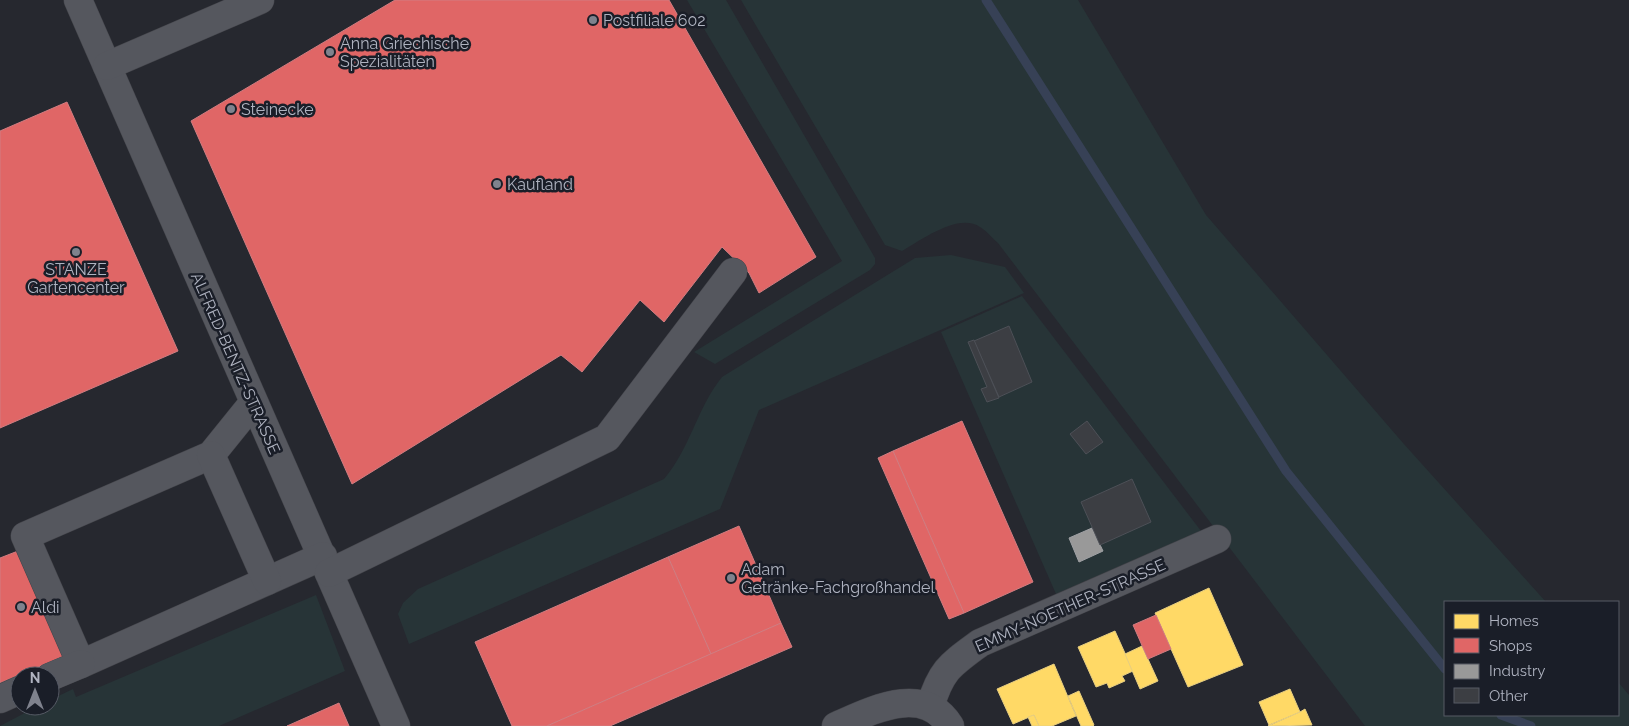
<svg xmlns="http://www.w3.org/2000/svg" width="1629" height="726" viewBox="0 0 1629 726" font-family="Raleway,sans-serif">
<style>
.green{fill:#273437}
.homes{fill:#ffd966;stroke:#e7ce81}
.shops{fill:#e06666;stroke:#d17d81}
.industry{fill:#999;stroke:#a0a1a5}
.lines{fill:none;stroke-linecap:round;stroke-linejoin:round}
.stream{stroke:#374156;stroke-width:9}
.building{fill:#3c3e43;stroke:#4d5057}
.minor-casing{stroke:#43444a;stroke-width:29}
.minor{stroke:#55575e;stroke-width:28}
.poi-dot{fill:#7f828d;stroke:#1a1e28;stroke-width:2}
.labels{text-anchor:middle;stroke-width:5;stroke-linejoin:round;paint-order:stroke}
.poi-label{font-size:16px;fill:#afb3c0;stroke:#1a1e28;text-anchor:start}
.street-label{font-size:16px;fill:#afb3c0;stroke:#1a1e28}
</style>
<rect width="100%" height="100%" fill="#26282f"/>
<g class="green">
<path d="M687 0H726L875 258V264L870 270 715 364 694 352 842 261Z"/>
<path d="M741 0H1078L1206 215 1403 443 1546 602H1445V715H1618V682L1629 695V726H1365L998 243C992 238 987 231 980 227 959 212 921 240 902 251L885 245Z"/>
<path d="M951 255 1005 267 1024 293 759 410 720 509 409 644 398 614 403 603 418 589 664 479C690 449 697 408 722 377L915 258Z"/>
<path d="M1022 296 1201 531 1056 594 941 332Z"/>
<path d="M316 595 345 671 219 726H0L38 706H50V700L73 689 76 697Z"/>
</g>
<g class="homes">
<path d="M1209 588 1243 665 1188 687 1155 613Z"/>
<path d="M1115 631 1133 671 1122 676 1125 681 1109 688 1107 683 1096 687 1078 647Z"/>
<path d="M1142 646 1158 681 1140 689 1125 654Z"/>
<path d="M1054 664 1076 716 1052 726H1039L1034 715 1013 724 997 689Z"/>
<path d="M1290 689 1300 712 1269 725 1259 702Z"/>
<path d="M1079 691 1094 725 1093 726H1081L1068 696Z"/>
<path d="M1305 709 1312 725 1268 726 1300 712Z"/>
<path d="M1034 715 1039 726H1032L1028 717Z"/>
</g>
<g class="shops">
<path d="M395 0H669L816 257 759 293 749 273 722 247 664 322 640 300 582 372 561 355 352 484 191 121Z"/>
<path d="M67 102 178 351 0 428V131Z"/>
<path d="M962 421 1033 582 964 613 893 451Z"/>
<path d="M893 451 964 613 949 619 878 458Z"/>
<path d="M739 526 781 623 711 654 668 557Z"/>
<path d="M18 551 64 656 0 683V558Z"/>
<path d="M668 557 711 654 547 726H512L475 642Z"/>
<path d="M1156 615 1171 649 1148 659 1133 625Z"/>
<path d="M781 623 792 647 610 726H547Z"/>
<path d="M339 703 349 726H287Z"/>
</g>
<path class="industry" d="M1092 528 1103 551 1079 562 1069 538Z"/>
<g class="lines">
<g class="stream">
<path d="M986 0 1286 471 1445 669"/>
<path d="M1501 715 1531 726"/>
</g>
</g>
<g class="building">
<path d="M1009 326 1032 382 999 397 974 341Z"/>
<path d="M974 340 999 398 987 402 981 389 987 387 968 342Z"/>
<path d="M1087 421 1103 442 1086 454 1070 434Z"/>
<path d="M1132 479 1151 522 1100 545 1081 502Z"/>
</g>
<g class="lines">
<g class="minor-casing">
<g id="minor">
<path d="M78 0 396 726"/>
<path d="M107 66 260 0"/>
<path d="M253 403 211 455 25 536 81 664 323 556"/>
<path d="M211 455 267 581"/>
<path d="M329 573 607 438 733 272"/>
<path d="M50 677 81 664"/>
<path d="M0 699 20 690"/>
<path d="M930 707C941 670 950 665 980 643L1217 539"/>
<path d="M836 726C871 711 923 683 950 726"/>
</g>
</g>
<use href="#minor" class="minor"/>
</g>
<g class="poi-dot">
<circle cx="593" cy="20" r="5"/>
<circle cx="330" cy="52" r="5"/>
<circle cx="231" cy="109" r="5"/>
<circle cx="497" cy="184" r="5"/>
<circle cx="76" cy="252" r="5"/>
<circle cx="731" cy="578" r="5"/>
<circle cx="21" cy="607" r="5"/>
</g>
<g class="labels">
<g class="poi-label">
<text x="603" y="26">Postfiliale 602</text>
<text x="340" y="49">Anna Griechische<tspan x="340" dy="18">Spezialitäten</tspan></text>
<text x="241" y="115">Steinecke</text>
<text x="507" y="190">Kaufland</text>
<text x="76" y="275" text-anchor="middle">STANZE<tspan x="76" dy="18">Gartencenter</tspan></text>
<text x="741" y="575">Adam<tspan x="741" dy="18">Getränke-Fachgroßhandel</tspan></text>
<text x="31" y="613">Aldi</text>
</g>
<g class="street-label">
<text transform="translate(236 363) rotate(66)" y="6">ALFRED-BENTZ-STRASSE</text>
<text transform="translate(1070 605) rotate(-24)" y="6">EMMY-NOETHER-STRASSE</text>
</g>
</g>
<rect x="1444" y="601" width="175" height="115" fill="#1a1e28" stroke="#565a65"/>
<rect x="1454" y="614" width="25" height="15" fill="#ffd966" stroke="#565a65"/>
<text x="1489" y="626" font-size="15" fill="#afb3c0">Homes</text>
<rect x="1454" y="638" width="25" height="15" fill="#e06666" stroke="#565a65"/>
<text x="1489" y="651" font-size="15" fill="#afb3c0">Shops</text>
<rect x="1454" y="664" width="25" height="15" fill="#999999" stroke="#565a65"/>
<text x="1489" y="676" font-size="15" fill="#afb3c0">Industry</text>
<rect x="1454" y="688" width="25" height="15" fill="#3c3e43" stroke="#565a65"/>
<text x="1489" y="701" font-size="15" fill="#afb3c0">Other</text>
<g transform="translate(35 691)"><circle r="24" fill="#1a1e28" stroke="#565a65"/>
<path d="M0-4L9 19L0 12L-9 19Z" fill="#7f828d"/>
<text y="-8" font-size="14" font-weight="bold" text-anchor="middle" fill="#afb3c0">N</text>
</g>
</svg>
